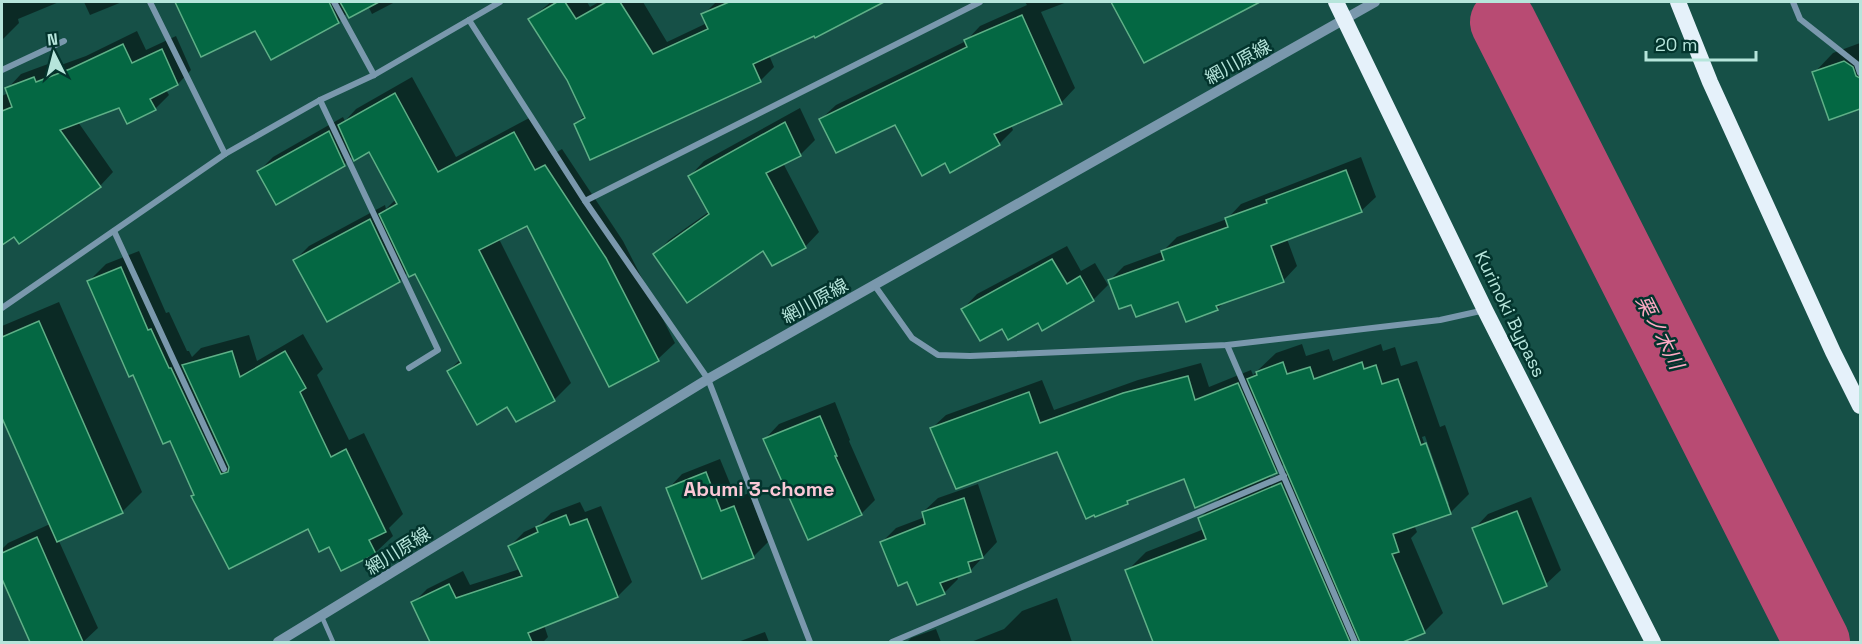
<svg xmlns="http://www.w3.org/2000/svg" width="1862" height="644" viewBox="0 0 1862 644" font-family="'Space Grotesk','Noto Sans JP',sans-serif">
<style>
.shadow{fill:#0007;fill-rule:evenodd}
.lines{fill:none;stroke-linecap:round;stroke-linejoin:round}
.river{stroke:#b84b73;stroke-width:66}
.building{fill:#046843;stroke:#5fb087;stroke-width:1.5}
.service{stroke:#7a98ad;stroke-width:4.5}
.minor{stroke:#7a98ad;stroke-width:6}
.tertiary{stroke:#7a98ad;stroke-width:10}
.trunk{stroke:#e5f1fa;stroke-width:16}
.labels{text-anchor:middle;stroke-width:5;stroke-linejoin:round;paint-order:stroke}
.street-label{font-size:18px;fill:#b6e5db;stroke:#03342d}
.water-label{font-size:20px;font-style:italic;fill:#fea9c3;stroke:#03342d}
.neighbourhood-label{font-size:20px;font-weight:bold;fill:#fbc8d6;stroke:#03342d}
</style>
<rect width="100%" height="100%" fill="#165047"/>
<g class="shadow">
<path d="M2 2H59L18 19 19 23 2 40Z"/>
<path d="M84 2H122L90 15Z"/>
<path d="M176 2H395L372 14 368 6 347 13 339 22 271 58 256 29 202 55Z"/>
<path d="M551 2H587L590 7 599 2H643L667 42 707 23 703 15 716 2H881L816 36 815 34 769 55 774 67 760 81 575 124 585 115 568 79 530 19Z"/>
<path d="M1025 2H1067L1041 12 1075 88 1061 103 1011 125 1013 130 999 144 945 161 895 123 821 119 836 105 966 41 980 26 1027 5Z"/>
<path d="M1113 2H1250L1242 9 1144 61Z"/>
<path d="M137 31 146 50 176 36 191 70 178 84 166 90 169 95 155 109 120 106 78 122 113 172 100 186 2 244V96L10 92 8 88 21 74 48 64 50 69 86 56Z"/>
<path d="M1860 43V107L1829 118 1814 73 1833 53Z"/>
<path d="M412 77 456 157 531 117 552 155 562 149 623 241 675 343 658 359 610 385 527 224 499 239 571 383 554 400 508 405 448 371 461 359 416 272H408L399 281 295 260 309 246 385 205 386 209 396 199 370 150 354 155 344 165 259 171 273 157 343 117 345 121 356 109Z"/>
<path d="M800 108 815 140 800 155 783 163 819 232 805 247 655 254 669 240 710 211 690 176 704 161Z"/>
<path d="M1361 157 1376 197 1361 211 1287 239 1297 266 1283 281 1226 301 1217 309 1179 300 1132 303 1110 280 1124 266 1162 252 1177 237 1227 219 1241 204Z"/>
<path d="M1067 246 1081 271 1095 263 1108 285 1093 300 1043 329 1038 321 1002 327 963 309 977 294Z"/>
<path d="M139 251 166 313 169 312 187 351H189L192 357 201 348 249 335 257 361 303 334 323 369 317 375 349 440 364 433 403 514 389 528 393 536 375 553 309 527 193 496 195 494 171 439 133 373 89 281 106 264Z"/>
<path d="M59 302 142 492 122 512 58 539 98 628 83 642H31L2 575V549L8 543 50 524 2 413V326Z"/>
<path d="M1302 344 1306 356 1329 349 1333 361 1381 344 1383 351 1395 347 1401 366 1417 361 1440 427 1445 425 1469 494 1450 513 1414 525 1417 532 1411 538 1443 613 1424 632 1399 642H1149L1154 641 1127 571 1146 552 1204 529 1200 518 1224 494 1185 477 1132 497 1127 502 1058 450 932 428 946 415 1042 380 1054 410 1138 380 1201 363 1209 387 1251 370 1253 375 1276 353ZM1425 436 1449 504H1445L1422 437ZM1285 463 1288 470 1271 478 1270 477Z"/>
<path d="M835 402 850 440 849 441 875 500 861 514 765 439 779 424Z"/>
<path d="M720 459 736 498 749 493 768 542 754 556 703 577 668 489 682 474Z"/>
<path d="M978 484 997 542 970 571 957 576 958 579 944 593 908 580 882 542 896 528 925 517 923 512 938 498Z"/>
<path d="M1531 497 1561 570 1546 584 1504 602 1474 529 1488 514Z"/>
<path d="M580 502 585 512 601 506 632 582 618 596 544 625 548 637 543 642H432L413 603 427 589 463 571 470 585 520 569 510 546 524 532 539 525 551 513Z"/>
<path d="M1057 598 1072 642H971L1004 629 1022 611Z"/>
<path d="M936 629 941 642H907L911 638Z"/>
<path d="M765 632 769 642H738Z"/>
</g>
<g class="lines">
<path class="river" d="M1503 22 1817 642"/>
</g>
<g class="building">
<path d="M175 2H329L339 23 271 60 255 31 201 57Z"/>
<path d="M340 2H379L349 18Z"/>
<path d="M557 2H565L576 19 606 2H620L653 54 708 29 701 14 729 2H884L815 38 814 36 753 64 761 82 590 160 574 124 585 118 567 80 528 19Z"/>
<path d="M1111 2H1260L1144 63Z"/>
<path d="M1022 15 1062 104 994 134 1000 145 950 173 945 163 922 176 895 125 836 153 819 119 967 47 964 40Z"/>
<path d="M123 44 132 63 162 49 178 85 150 99 156 110 127 124 119 108 60 130 101 187 19 244 14 237 2 245V111L12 107 5 88 34 77 36 82 70 69Z"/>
<path d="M1844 61 1853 67 1856 76 1860 78V109L1829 120 1812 72Z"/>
<path d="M395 93 438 172 514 132 535 170 545 165 606 258 659 361 609 387 527 226 479 250 555 401 516 422 507 407 477 425 447 371 461 363 415 274 409 277 379 214 397 204 369 152 354 161 338 125Z"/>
<path d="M785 122 801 156 766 173 806 248 772 266 763 251 687 303 653 254 709 214 688 176Z"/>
<path d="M329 131 345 166 276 205 257 171Z"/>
<path d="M1346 170 1362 212 1271 246 1284 282 1216 306 1218 310 1186 322 1178 302 1136 317 1131 305 1119 309 1108 280 1164 260 1161 251 1228 227 1225 218 1267 203 1266 200Z"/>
<path d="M370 219 400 282 327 322 293 260Z"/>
<path d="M1052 259 1067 284 1080 276 1094 301 1042 331 1038 323 1008 340 1002 329 980 341 961 309Z"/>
<path d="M121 267 148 330 151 329 169 368H171L221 474 228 472 229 467 182 365 232 351 240 377 285 351 306 388 300 392 331 457 346 449 386 532 369 540 376 554 341 571 329 547 319 552 308 529 229 569 191 496 194 495 170 441 163 444 133 375 129 377 87 281Z"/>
<path d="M39 321 123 513 57 542 2 418V337Z"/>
<path d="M1283 362 1287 374 1310 367 1314 379 1362 362 1364 369 1376 365 1382 384 1398 379 1421 445 1426 443 1451 514 1393 534 1399 552 1392 554 1425 633 1403 642H1360L1247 379 1257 375 1256 372Z"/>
<path d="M1188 376 1195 400 1238 383 1277 473 1195 508 1184 479 1127 501 1128 504 1095 517 1094 515 1086 519 1057 452 956 489 930 428 1029 392 1040 423 1123 393Z"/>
<path d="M820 416 837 456H835L862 515 808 540 763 439Z"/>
<path d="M706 472 721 511 734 506 754 558 702 579 666 488Z"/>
<path d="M1281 483 1350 642H1153L1125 570 1206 539 1198 518Z"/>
<path d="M964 498 983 558 968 562 971 572 940 583 945 594 917 605 907 582 898 586 880 542 925 524 922 512Z"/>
<path d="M1517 511 1547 586 1503 604 1472 528Z"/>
<path d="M566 515 570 525 587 519 618 597 528 633 532 642H430L411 602 449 584 456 598 522 576 508 546 538 532 536 527Z"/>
<path d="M37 537 83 642H30L2 579V553Z"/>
</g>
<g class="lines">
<path class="service" d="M322 617 333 642"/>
<g class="minor">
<path d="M150 2 225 154"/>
<path d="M334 2 374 75"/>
<path d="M1793 2 1800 19 1857 64 1860 73"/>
<path d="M469 20 585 201 708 379 810 642"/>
<path d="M2 70 64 41"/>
<path d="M320 100 438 350 409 368"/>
<path d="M585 201 980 2"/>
<path d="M114 231 224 469"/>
<path d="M875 286 912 338 938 355 970 356 1227 345 1440 320 1485 310"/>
<path d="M2 308 225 154 320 100 374 75 500 2"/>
<path d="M1227 345 1355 642"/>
<path d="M892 642 1284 476"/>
</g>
<path class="tertiary" d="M278 642 708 379 1375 2"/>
<g class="trunk">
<path d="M1336 2 1485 310 1653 642"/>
<path d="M1678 2 1710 82 1833 352 1860 406"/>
</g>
</g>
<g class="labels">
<g class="street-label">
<text transform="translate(1238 62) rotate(-29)" y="6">網川原線</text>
<text transform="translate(815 301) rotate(-29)" y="6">網川原線</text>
<text transform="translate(1510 314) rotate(64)" y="6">Kurinoki Bypass</text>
<text transform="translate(398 551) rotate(-32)" y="6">網川原線</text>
</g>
<g class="water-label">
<text transform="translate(1660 332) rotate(63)" y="7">栗ノ木川</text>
</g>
<g class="neighbourhood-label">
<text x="759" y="496">Abumi 3-chome</text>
</g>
</g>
<rect width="1862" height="644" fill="none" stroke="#b6e5db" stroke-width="6"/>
<g transform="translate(54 54) rotate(354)" stroke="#03342d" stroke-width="4.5" paint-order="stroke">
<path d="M0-4.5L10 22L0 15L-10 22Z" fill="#b6e5db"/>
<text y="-9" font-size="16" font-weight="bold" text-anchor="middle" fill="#b6e5db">N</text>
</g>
<path d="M1646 51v9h110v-9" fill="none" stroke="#b6e5db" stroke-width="3"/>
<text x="1655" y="51" font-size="18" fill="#b6e5db" stroke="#03342d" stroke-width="4.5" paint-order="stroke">20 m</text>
</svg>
